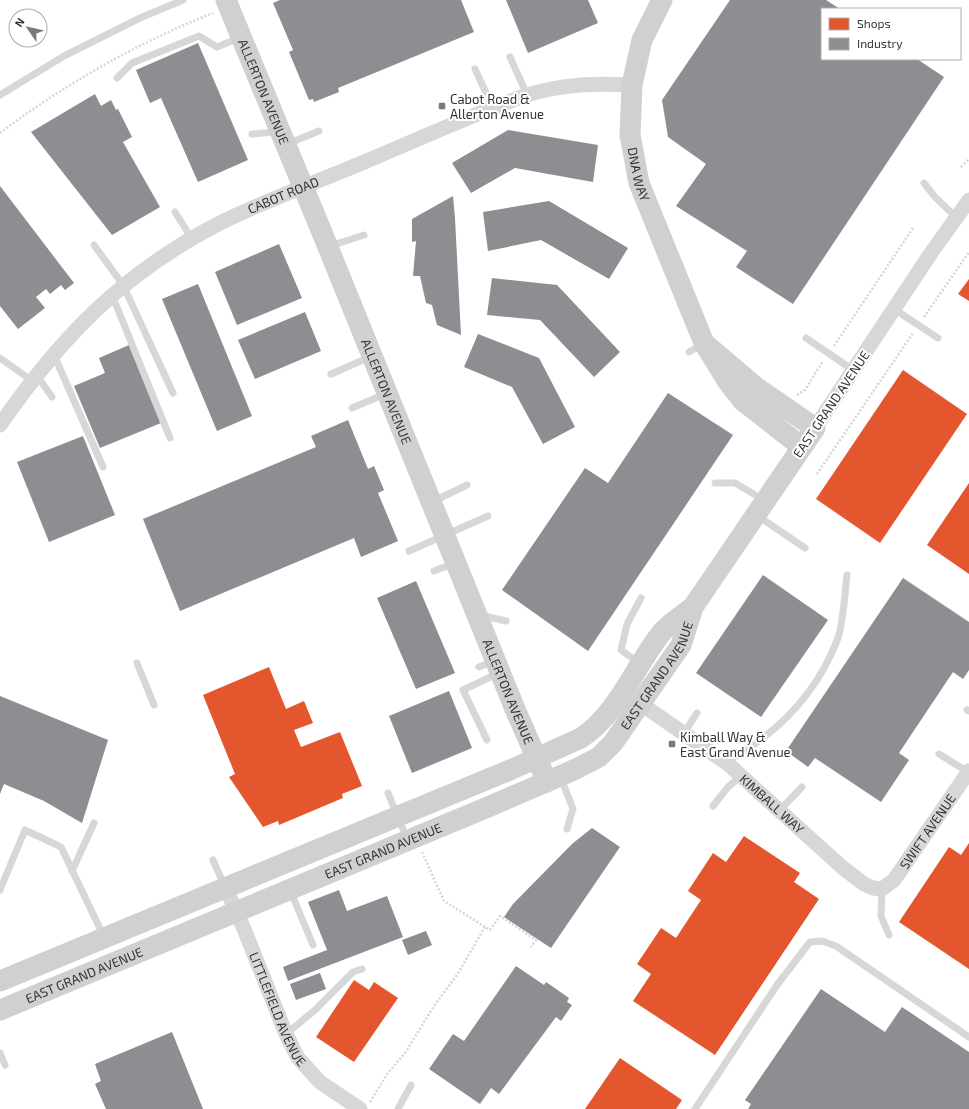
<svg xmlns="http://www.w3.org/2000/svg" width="969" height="1109" viewBox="0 0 969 1109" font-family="'Exo 2',sans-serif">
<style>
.shops{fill:#e4572e}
.industry{fill:#8d8d92}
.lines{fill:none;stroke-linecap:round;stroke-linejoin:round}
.path{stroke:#d6d6d6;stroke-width:2.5;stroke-dasharray:2 2;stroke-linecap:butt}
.lane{stroke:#d7d7d7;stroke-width:7}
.street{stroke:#d7d7d7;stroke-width:15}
.secondary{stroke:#d0d0d0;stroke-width:21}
.poi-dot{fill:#7a7a7a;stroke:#fff;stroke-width:1.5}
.labels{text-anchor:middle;stroke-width:4;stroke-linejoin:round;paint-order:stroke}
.street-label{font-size:13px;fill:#333;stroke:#fff}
.poi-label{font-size:13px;fill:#333;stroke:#fff;text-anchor:start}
</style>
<rect width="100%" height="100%" fill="#fff"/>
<g class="shops">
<path d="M969 279V301L958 294Z"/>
<path d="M903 370 967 414 880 543 816 499Z"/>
<path d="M969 483V574L927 545Z"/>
<path d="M269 667 286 709 304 701 313 723 294 730 301 747 340 732 362 786 342 794 343 798 279 825 278 821 263 827 229 777 235 774 203 695Z"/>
<path d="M744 836 800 873 794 882 819 899 715 1055 633 1001 651 974 637 964 661 928 676 938 701 900 688 891 713 853 726 862Z"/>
<path d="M969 843V969L899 922 949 847 961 855Z"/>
<path d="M354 980 369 990 374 982 398 998 354 1062 316 1037Z"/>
<path d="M620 1058 682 1100 676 1109H585Z"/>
</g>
<g class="industry">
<path d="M280 0H461L474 32 338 88 339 92 314 102 313 99 309 100 289 52 293 50 273 3Z"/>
<path d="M506 0H588L598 23 528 53Z"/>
<path d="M730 0H826L840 9H822V59H917L944 77 793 304 736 267 747 251 676 206 706 164 668 137 662 100Z"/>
<path d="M198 43 248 160 198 182 161 98 150 103 136 70Z"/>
<path d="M95 94 101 106 111 100 116 110 118 109 132 137 123 142 160 207 112 235 31 132Z"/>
<path d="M508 130 598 145 593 182 515 168 471 193 452 163Z"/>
<path d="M0 186 74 283 65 290 61 285 50 294 46 289 36 297 45 308 18 329 0 306Z"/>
<path d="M453 196 455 218 461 335 437 325 432 305 426 303 420 276H413L416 241 412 242V219Z"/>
<path d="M549 201 628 248 609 279 541 240 488 251 483 212Z"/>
<path d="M279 244 302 298 237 325 215 272Z"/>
<path d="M492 278 557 285 620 352 594 377 540 320 487 315Z"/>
<path d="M198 284 252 416 217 431 162 299Z"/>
<path d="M305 312 321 351 255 379 238 340Z"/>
<path d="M478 334 539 358 575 427 543 444 512 387 464 367Z"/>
<path d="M129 345 161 423 100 448 74 386 105 373 99 358Z"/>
<path d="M668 393 733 435 588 651 502 590 585 468 608 483Z"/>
<path d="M348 420 368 469 374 466 384 490 378 493 398 541 361 557 354 538 180 611 143 519 316 447 311 436Z"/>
<path d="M83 436 115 515 49 542 17 462Z"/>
<path d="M763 575 828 620 761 717 696 673Z"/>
<path d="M903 578 969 622V670L963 679 953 672 899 753 909 760 881 802 815 758 808 767 786 751Z"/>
<path d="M416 581 455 673 416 689 377 598Z"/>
<path d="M449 691 472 748 412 773 389 716Z"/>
<path d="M0 696 108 740 82 823 44 801 4 784 0 794Z"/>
<path d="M592 828 620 847 551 948 504 917 513 904 572 844Z"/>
<path d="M339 890 347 911 387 896 403 937 288 981 283 967 327 950 308 902Z"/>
<path d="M426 931 432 945 408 955 402 940Z"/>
<path d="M516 966 544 985 546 982 569 998 567 1002 572 1005 561 1021 556 1017 499 1094 491 1088 480 1104 429 1069 453 1034 464 1041Z"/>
<path d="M320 973 326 989 296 1000 290 984Z"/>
<path d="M821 989 885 1032 902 1007 969 1052V1109H748L751 1104 745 1100Z"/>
<path d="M172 1032 203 1109H106L95 1084 101 1081 95 1064Z"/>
</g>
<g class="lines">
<g class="path">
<path d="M0 133C67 83 135 44 213 13"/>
<path d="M961 167 969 159"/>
<path d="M924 317 969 252"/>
<path d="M834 346 913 228"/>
<path d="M797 395 805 390 823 361"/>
<path d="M817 474 913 333"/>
<path d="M422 852 444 901 490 930 500 916 536 940 531 947"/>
<path d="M370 1102 388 1073 405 1053 434 1006 457 975 485 927"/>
</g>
<g class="lane">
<path d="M510 57 527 95"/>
<path d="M475 69 493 108"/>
<path d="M117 78 132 63 199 36 217 47 239 38"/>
<path d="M0 95 64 56 140 18 183 0"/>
<path d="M252 134 277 132"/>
<path d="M287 144 319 131"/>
<path d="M924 183 935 197 956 217"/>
<path d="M175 212 192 239"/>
<path d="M94 245 123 285 173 393"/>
<path d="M330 246 364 235"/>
<path d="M112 295 170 438"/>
<path d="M894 309 938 338"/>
<path d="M806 338 853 370"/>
<path d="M689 352 703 344"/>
<path d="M54 355 103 467"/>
<path d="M0 358 31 380"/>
<path d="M36 374 52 397"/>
<path d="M331 374 370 357"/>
<path d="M352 408 385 394"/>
<path d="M715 483H735L764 500"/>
<path d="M432 502 467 485"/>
<path d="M758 516 805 548"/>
<path d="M409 551 488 516"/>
<path d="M434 571 455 563"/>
<path d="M480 615 506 621"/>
<path d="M137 663 154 705"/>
<path d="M639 663 621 650 627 624 641 598"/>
<path d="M479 667 494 661"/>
<path d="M967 710 969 711"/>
<path d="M684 733 697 713"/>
<path d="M487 740 463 690 499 673"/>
<path d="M939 754 968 772"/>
<path d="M726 762C777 734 817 694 838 638 843 624 845 592 847 575"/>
<path d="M561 778 573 809 567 829"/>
<path d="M388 793 407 839"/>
<path d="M713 806 728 787 742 775"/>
<path d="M780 810 802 787"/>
<path d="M213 860 225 887"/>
<path d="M72 871 94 823"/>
<path d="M882 889 881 916 889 935"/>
<path d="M0 890 25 830 61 847 104 937"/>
<path d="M290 890 313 945"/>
<path d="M286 1034 315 1010 353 972 362 969"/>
<path d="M0 1053 5 1065"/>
<path d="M398 1109 411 1085"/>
<path d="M695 1109 777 985 810 942 822 941 836 946 969 1037"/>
</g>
<g class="street">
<path id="s1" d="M0 425C61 337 122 274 218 224 264 201 314 183 362 163 417 140 471 115 527 95 562 84 596 83 632 85"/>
<path d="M815 428 931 253 969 200"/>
<path id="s2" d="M641 704 728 764 843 868 864 884 873 888 882 889 894 880 969 771"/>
<path id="s3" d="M225 887 244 929 286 1034 298 1058 320 1082 360 1109"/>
</g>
<g class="secondary">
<path id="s4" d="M226 0 328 247 515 709 547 782"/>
<path id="s5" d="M662 0 642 40 632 85 630 135 639 183 704 343 728 382 743 401 802 447"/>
<path d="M0 981 510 770 581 738C618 714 635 666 662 632 670 623 683 615 693 607"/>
<path id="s6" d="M0 1010 488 807 576 769 599 757 613 743 681 645 693 607 815 428 757 388 704 343"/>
</g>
</g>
<g class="poi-dot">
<rect x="438" y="102" width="8" height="8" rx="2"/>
<rect x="668" y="740" width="8" height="8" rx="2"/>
</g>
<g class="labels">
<g class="street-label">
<text dy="5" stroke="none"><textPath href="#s4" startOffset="99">ALLERTON AVENUE</textPath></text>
<text dy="5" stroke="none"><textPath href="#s5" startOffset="181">DNA WAY</textPath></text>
<text dy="5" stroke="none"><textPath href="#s1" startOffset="371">CABOT ROAD</textPath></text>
<text dy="5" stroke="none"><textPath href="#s4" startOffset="423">ALLERTON AVENUE</textPath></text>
<text transform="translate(831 404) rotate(-56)" y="5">EAST GRAND AVENUE</text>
<text dy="5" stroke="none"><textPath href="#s6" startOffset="751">EAST GRAND AVENUE</textPath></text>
<text dy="5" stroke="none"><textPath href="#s4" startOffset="747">ALLERTON AVENUE</textPath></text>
<text dy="5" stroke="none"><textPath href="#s2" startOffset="165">KIMBALL WAY</textPath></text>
<text dy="5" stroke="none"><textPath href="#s2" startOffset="380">SWIFT AVENUE</textPath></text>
<text dy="5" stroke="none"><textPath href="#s6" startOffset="415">EAST GRAND AVENUE</textPath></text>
<text dy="5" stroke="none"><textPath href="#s6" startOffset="91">EAST GRAND AVENUE</textPath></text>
<text dy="5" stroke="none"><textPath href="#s3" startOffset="133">LITTLEFIELD AVENUE</textPath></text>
</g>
<g class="poi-label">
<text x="450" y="104">Cabot Road &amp;<tspan x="450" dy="15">Allerton Avenue</tspan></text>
<text x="680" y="742">Kimball Way &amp;<tspan x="680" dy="15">East Grand Avenue</tspan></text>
</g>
</g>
<rect x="821" y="8" width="140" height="52" fill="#ffffff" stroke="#adadad"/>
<rect x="829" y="18" width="20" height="12" fill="#e4572e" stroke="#adadad"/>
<text x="857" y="28" font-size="12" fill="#333333">Shops</text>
<rect x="829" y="38" width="20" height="12" fill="#8d8d92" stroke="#adadad"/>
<text x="857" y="48" font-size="12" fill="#333333">Industry</text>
<g transform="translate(28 28) rotate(304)"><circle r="19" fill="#ffffff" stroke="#adadad"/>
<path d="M0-3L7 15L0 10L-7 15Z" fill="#7a7a7a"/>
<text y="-6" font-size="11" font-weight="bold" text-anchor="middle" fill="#333333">N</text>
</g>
</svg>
